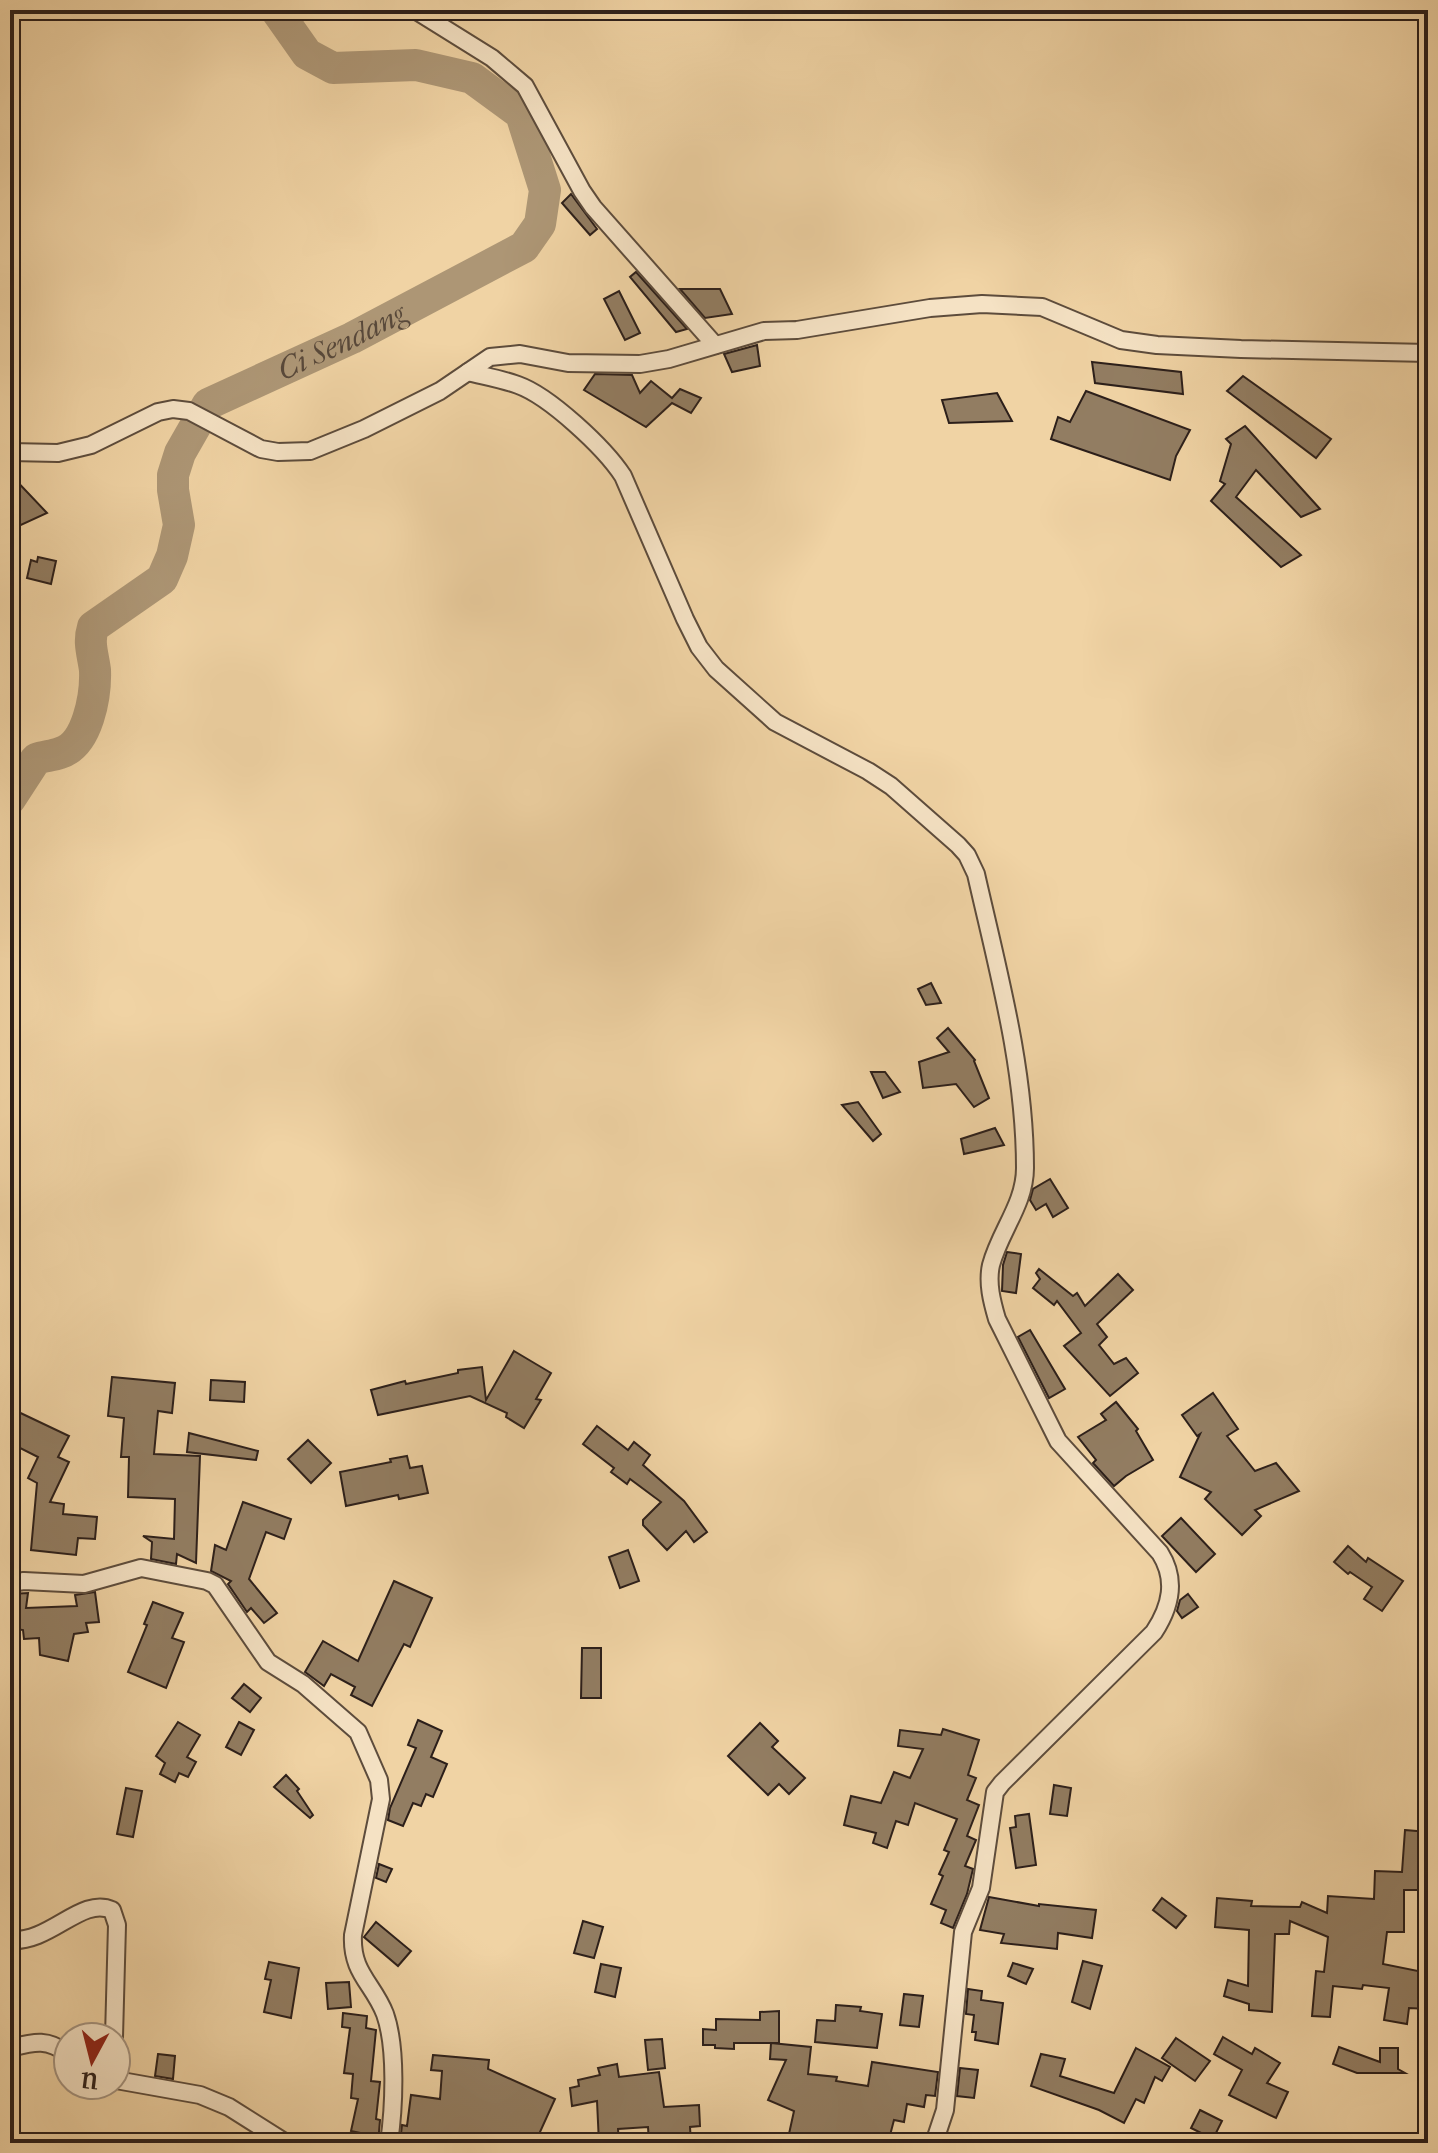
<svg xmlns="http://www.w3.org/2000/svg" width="1438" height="2153" viewBox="0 0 1438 2153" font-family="'IM FELL French Canon',serif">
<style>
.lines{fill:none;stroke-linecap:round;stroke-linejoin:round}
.river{stroke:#ad9675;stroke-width:32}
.building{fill:#927d62;stroke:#2c1f1a;stroke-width:2}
.street-casing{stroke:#5d4c3c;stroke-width:20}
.street{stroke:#f5e2c4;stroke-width:16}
.labels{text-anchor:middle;stroke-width:6;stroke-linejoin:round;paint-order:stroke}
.water-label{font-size:30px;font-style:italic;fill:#59493a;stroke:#f5e2c4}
</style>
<rect width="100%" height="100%" fill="#f0d3a4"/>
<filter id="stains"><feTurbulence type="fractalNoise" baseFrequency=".0025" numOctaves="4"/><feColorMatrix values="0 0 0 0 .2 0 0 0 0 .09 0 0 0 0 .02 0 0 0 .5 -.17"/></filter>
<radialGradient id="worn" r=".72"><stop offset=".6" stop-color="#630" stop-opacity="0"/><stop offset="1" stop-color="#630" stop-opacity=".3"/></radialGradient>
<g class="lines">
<path class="river" id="s1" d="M10 799 36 759C44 756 52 756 60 753 88 745 96 695 95 670 93 654 88 643 93 627L162 579 172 556 179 525 173 490V475L180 453 208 404 352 338 524 247 540 224 545 190 521 114 472 78 416 65 333 68 307 54 276 10"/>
</g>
<g class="building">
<path d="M571 194 597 229 590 235 562 203Z"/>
<path d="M636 272 687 329 676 332 630 277Z"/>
<path d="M680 289H720L732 314 705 318Z"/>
<path d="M619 291 640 333 625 340 604 299Z"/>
<path d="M757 345 760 366 732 372 724 354Z"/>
<path d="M1092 362 1181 372 1183 394 1095 383Z"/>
<path d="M595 374 632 375 640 393 651 381 672 398 680 389 701 398 691 413 672 403 646 427 584 390Z"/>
<path d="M1243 376 1331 439 1316 458 1227 391Z"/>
<path d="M1086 391 1190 430 1176 456 1170 480 1051 439 1058 417 1070 422Z"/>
<path d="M997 393 1012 421 949 423 942 400Z"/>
<path d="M1245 426 1320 509 1301 517 1256 470 1236 497 1301 555 1281 567 1211 501 1225 484 1220 481 1231 444 1226 439Z"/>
<path d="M10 474 47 513 10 530Z"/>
<path d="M38 557 56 561 51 584 27 578 31 560 37 562Z"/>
<path d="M931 983 941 1003 926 1005 918 989Z"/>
<path d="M948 1028 975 1060 974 1061 989 1098 974 1107 956 1084 923 1088 919 1062 949 1052 937 1038Z"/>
<path d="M871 1072H885L900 1092 883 1098Z"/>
<path d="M858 1102 881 1134 873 1141 842 1105Z"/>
<path d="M995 1128 1004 1145 964 1154 961 1139Z"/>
<path d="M1050 1179 1068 1208 1053 1217 1046 1204 1036 1210 1030 1200 1033 1189Z"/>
<path d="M1007 1252 1021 1254 1016 1293 1002 1291 1003 1265Z"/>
<path d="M1039 1269 1073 1296 1077 1293 1085 1306 1118 1274 1133 1290 1097 1324 1107 1337 1099 1345 1114 1364 1126 1358 1138 1373 1110 1396 1064 1346 1081 1333 1057 1301 1054 1305 1033 1288 1040 1279 1036 1273Z"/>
<path d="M1030 1330 1065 1389 1049 1398 1018 1337Z"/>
<path d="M514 1351 551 1373 536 1399 541 1400 524 1428 506 1417 507 1413 470 1396 378 1415 371 1390 405 1381 406 1384 458 1373V1370L482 1367 486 1400Z"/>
<path d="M112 1377 175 1383 172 1413 158 1411 154 1454 200 1456 196 1563 177 1554 176 1564 151 1559 152 1542 143 1536 174 1539 175 1499 128 1497 129 1457H121L124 1418 108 1416Z"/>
<path d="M211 1380 245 1382 244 1402 210 1400Z"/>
<path d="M1213 1393 1238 1429 1227 1436 1255 1471 1276 1463 1299 1491 1255 1510 1261 1516 1242 1535 1205 1499 1211 1492 1180 1477 1200 1434 1197 1436 1182 1415Z"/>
<path d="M1116 1402 1138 1429 1136 1431 1153 1460 1126 1476 1114 1486 1093 1463 1096 1460 1078 1437 1106 1420 1101 1414Z"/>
<path d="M10 1408 69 1436 58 1457 69 1462 50 1502 64 1504 63 1514 97 1517 95 1539 78 1538 76 1555 31 1550 37 1483 28 1478 38 1457 10 1443Z"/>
<path d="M597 1426 628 1450 634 1442 650 1455 643 1465 684 1501 707 1532 694 1542 686 1531 667 1550 643 1525V1520L661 1502 630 1479 627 1484 611 1472 614 1468 583 1444Z"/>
<path d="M189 1433 258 1451 256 1460 187 1452Z"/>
<path d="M308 1440 331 1463 311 1483 288 1459Z"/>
<path d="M407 1456 410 1468 422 1466 428 1493 399 1499 398 1495 346 1506 340 1472 391 1462 390 1459Z"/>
<path d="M243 1502 291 1519 284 1539 266 1532 249 1579 277 1613 264 1623 251 1608 247 1612 228 1584 231 1581 211 1571 215 1545 226 1550Z"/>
<path d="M1181 1518 1215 1554 1196 1572 1162 1536Z"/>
<path d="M1348 1546 1366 1562 1368 1558 1403 1581 1382 1611 1364 1599 1372 1587 1350 1572 1348 1574 1334 1562Z"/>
<path d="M628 1550 639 1581 620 1588 609 1557Z"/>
<path d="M394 1581 432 1598 410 1647 404 1644 372 1706 351 1695 355 1687 331 1674 324 1686 305 1672 323 1641 358 1661Z"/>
<path d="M95 1592 99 1622 86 1623 88 1632 74 1634 68 1661 40 1655 39 1638 24 1639 23 1630 10 1628 11 1594 28 1593 26 1608 77 1606 75 1595Z"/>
<path d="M1188 1594 1198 1607 1182 1618 1177 1611 1180 1600Z"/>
<path d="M153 1602 183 1613 172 1638 184 1642 166 1688 128 1672 147 1625 144 1624Z"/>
<path d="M582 1648H601V1698H581Z"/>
<path d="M244 1684 261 1698 250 1712 232 1698Z"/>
<path d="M418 1720 442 1731 431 1757 447 1764 433 1797 426 1794 421 1806 413 1803 403 1826 388 1820 390 1808 416 1748 408 1745Z"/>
<path d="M178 1722 200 1735 187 1757 196 1762 188 1777 179 1773 175 1782 160 1774 165 1763 156 1756Z"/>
<path d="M239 1722 254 1730 241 1755 226 1747Z"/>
<path d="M760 1723 778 1741 772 1747 805 1778 789 1794 779 1784 768 1795 728 1756Z"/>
<path d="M943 1729 979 1740 968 1775 976 1778 967 1800 979 1805 967 1836 976 1840 965 1866 973 1869 967 1894 953 1928 941 1923 946 1910 931 1904 943 1876 939 1874 949 1852 944 1850 957 1819 915 1803 908 1825 896 1821 887 1848 873 1843 876 1833 844 1825 851 1796 881 1803 894 1772 910 1778 923 1749 898 1746 900 1730 941 1735Z"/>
<path d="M286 1775 299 1789 297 1791 313 1815 310 1818 274 1787Z"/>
<path d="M1054 1785 1071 1788 1067 1816 1050 1814Z"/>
<path d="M126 1788 142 1791 133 1837 117 1834Z"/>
<path d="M1029 1814 1036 1865 1016 1868 1010 1828 1016 1827 1015 1816Z"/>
<path d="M1405 1830 1428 1832V1890H1404V1932H1387L1383 1964 1428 1973V2009L1409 2008 1407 2024 1384 2020 1389 1988 1363 1985 1362 1989 1333 1986 1330 2017 1312 2016 1316 1971 1324 1972 1328 1937 1290 1921 1289 1934H1275L1272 2012 1249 2010V2004L1224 1996 1228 1980 1248 1986 1249 1930 1215 1927 1217 1898 1252 1901 1251 1906 1300 1907 1302 1902 1327 1913 1328 1896 1374 1899 1375 1871 1402 1872Z"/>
<path d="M379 1864 392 1869 386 1882 376 1878Z"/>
<path d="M989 1897 1039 1906V1904L1096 1910 1092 1938 1058 1933 1057 1949 1001 1943 1004 1934 980 1930Z"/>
<path d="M1162 1898 1186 1916 1176 1928 1153 1910Z"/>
<path d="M583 1921 603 1927 594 1958 574 1953Z"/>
<path d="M376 1922 411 1951 398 1966 364 1937Z"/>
<path d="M1083 1961 1102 1966 1090 2009 1072 2002Z"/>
<path d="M269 1962 299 1968 291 2018 264 2012 271 1980 265 1979Z"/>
<path d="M1013 1963 1033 1969 1026 1984 1008 1976Z"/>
<path d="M601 1964 621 1968 615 1997 595 1992Z"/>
<path d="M349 1982 351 2007 328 2009 326 1983Z"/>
<path d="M968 1989 982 1991 981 2000 1003 2003 998 2044 975 2040 976 2032H972L974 2015 966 2014Z"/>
<path d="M904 1994 923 1996 919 2027 900 2025Z"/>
<path d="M836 2005 861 2007 860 2011 882 2014 877 2048 815 2042 817 2020 835 2021Z"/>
<path d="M779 2011V2043H734V2049L715 2048V2045H703V2029L716 2030V2019L760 2020V2012Z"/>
<path d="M343 2013 367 2016 366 2028 376 2030 371 2081 380 2082 376 2119 380 2120 378 2143H374L375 2136 351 2131 358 2099 351 2098 353 2074 344 2073 350 2028 342 2027Z"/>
<path d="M1223 2037 1252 2054 1255 2048 1280 2063 1267 2083 1288 2092 1276 2118 1229 2095 1242 2070 1214 2054Z"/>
<path d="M1176 2038 1210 2061 1195 2081 1162 2058Z"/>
<path d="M662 2039 665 2068 648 2070 645 2040Z"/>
<path d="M771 2043 811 2047 808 2074 837 2077 836 2081 868 2086 872 2062 938 2072 935 2096 926 2095 924 2107 907 2104 904 2122 894 2120 888 2143H787L794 2111 768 2100 786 2060 770 2059Z"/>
<path d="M1339 2047 1380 2062V2048H1398V2069L1405 2073H1357L1333 2064Z"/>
<path d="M1136 2048 1170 2067 1162 2081 1155 2077 1144 2103 1136 2099 1124 2123 1099 2110 1031 2086 1041 2054 1065 2059 1060 2076 1114 2093Z"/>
<path d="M158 2054 175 2056 173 2079 155 2076Z"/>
<path d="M433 2055 489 2060 488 2069 555 2099 535 2143H492V2140L457 2138 456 2143H400L402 2125 407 2126 411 2095 440 2099 442 2071 431 2070Z"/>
<path d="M617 2064 619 2077 659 2072 664 2107 699 2105 700 2126 690 2127 691 2143H649L648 2127 618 2129 619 2143H599L597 2101 572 2106 570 2088 579 2086 578 2080 600 2075 598 2068Z"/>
<path d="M960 2068 978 2070 974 2098 957 2096Z"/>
<path d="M1200 2110 1222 2121 1213 2139 1191 2128Z"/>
</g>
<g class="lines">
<g class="street-casing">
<g id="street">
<path d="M415 10 492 58 525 86 582 191 593 207 715 345"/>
<path d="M468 372C484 376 502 379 518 385 549 396 604 447 623 476L685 619 699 647 716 669 775 722 868 771 891 786 958 845 967 855 976 874C998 971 1025 1068 1025 1168 1025 1204 1000 1231 991 1265 987 1283 992 1302 997 1319L1058 1441 1160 1553C1177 1580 1171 1606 1154 1632L1002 1783 995 1792 981 1888 963 1932 945 2110 934 2143"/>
<path d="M10 452 58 453 91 445 158 412 173 409 189 411 261 449 278 452 310 451 364 429 440 391 490 357 520 354 568 363 640 364 669 359 764 331 797 330 930 308 982 304 1042 307 1121 340 1157 345 1241 349 1428 353"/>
<path d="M10 1583 24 1581 84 1584 141 1568 207 1581 215 1585 268 1662 303 1684 358 1732 379 1780 381 1799 353 1935C351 1973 373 1983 385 2014 397 2048 394 2108 389 2143"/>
<path d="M10 1940C51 1943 81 1896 112 1910L117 1925 114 2037"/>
<path d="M10 2048C34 2042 47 2038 68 2054"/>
<path d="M116 2080 200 2095 229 2107 286 2143"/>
</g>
</g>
<use href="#street" class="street"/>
</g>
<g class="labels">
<g class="water-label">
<text dy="10" stroke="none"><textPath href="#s1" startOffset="630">Ci Sendang</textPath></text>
</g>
</g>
<rect width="1438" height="2153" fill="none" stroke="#f0d3a4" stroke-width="40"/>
<rect x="12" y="12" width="1414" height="2129" fill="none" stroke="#2c1f1a" stroke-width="4"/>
<rect x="20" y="20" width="1398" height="2113" fill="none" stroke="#2c1f1a" stroke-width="2"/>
<g transform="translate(92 2061) rotate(187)"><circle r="38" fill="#f5e2c4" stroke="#a59480" stroke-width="2"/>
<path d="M0-6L14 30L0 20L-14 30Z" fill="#8f2418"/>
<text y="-12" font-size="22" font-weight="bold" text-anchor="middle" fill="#2c1f1a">U</text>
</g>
<rect width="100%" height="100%" filter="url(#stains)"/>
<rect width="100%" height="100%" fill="url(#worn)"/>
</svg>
